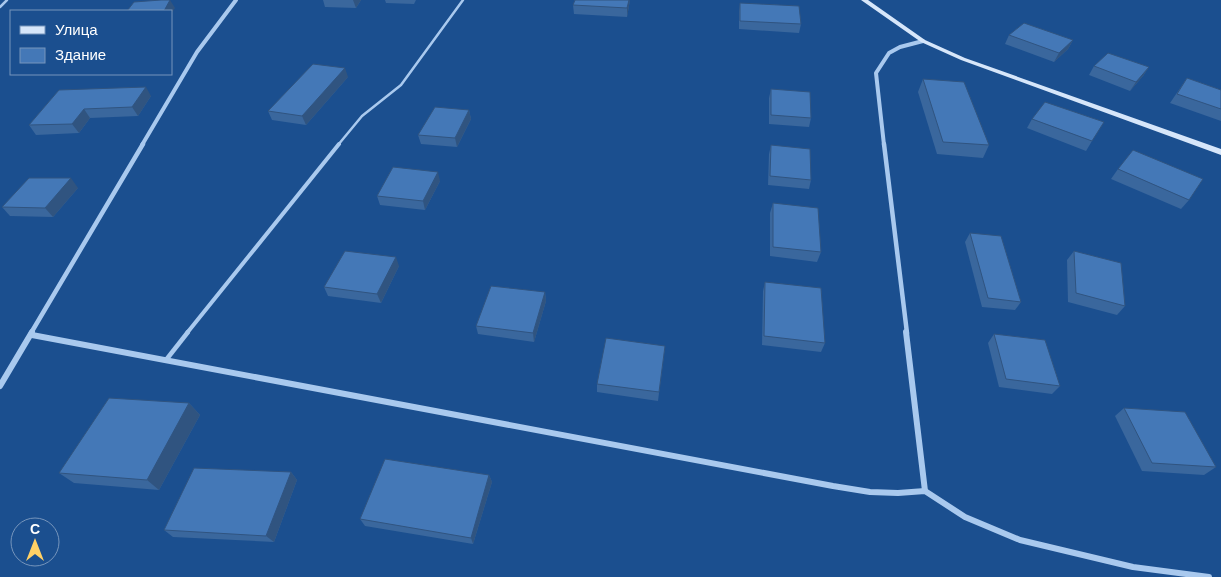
<svg xmlns="http://www.w3.org/2000/svg" width="1221" height="577" viewBox="0 0 1221 577" font-family="'DM Sans',sans-serif">
<style>
.lines{fill:none;stroke-linecap:round;stroke-linejoin:round}
.lane-far2{stroke:#a9c9ee;stroke-width:2.5}
.lane-far1{stroke:#a9c9ee;stroke-width:4}
.lane{stroke:#a9c9ee;stroke-width:4.5}
.street-far2{stroke:#a9c9ee;stroke-width:4}
.street-far1{stroke:#a9c9ee;stroke-width:4.5}
.street{stroke:#a9c9ee;stroke-width:6}
.secondary{fill:#d6e6fa;fill-rule:evenodd}
.wall{fill:#3a679d}
.shaded-wall{fill:#305480}
.building{fill:#4478b7;stroke:#305480}
</style>
<rect width="100%" height="100%" fill="#1b4f8f"/>
<g class="lines">
<g class="lane-far2">
<path d="M0 7 7 0"/>
<path d="M338 145 362 116 401 85 463 0"/>
</g>
<path class="lane-far1" d="M187 333 339 144"/>
<path class="lane" d="M166 360 188 332"/>
<g class="street-far2">
<path d="M142 145 197 52 236 0"/>
<path d="M884 145 876 73 889 53 900 47 923 41"/>
</g>
<g class="street-far1">
<path d="M884 144 907 333"/>
<path d="M31 333 143 144"/>
</g>
<g class="street">
<path d="M906 332 925 491"/>
<path d="M32 335 833 486 870 492 898 493 925 491 965 517 1020 540 1133 567 1209 577"/>
<path d="M0 386 32 332"/>
</g>
<path class="secondary" d="M861 0H868L925 40 965 58 1221 149V155L961 60 921 42Z"/>
</g>
<g class="wall">
<path d="M323 0H361L356 8 325 7Z"/>
<path d="M385 0H416L414 4 386 3Z"/>
<path d="M575 0H630L627 17 574 14 573 5Z"/>
<path d="M740 3 801 24 799 33 739 29V11Z"/>
<path d="M1009 35 1073 40 1068 49 1054 62 1005 44Z"/>
<path d="M1094 66 1149 67 1143 76 1130 91 1089 75Z"/>
<path d="M348 77 306 125 272 120 268 111Z"/>
<path d="M1187 78 1221 90V121L1170 103Z"/>
<path d="M923 79 989 145 983 158 937 154 918 92Z"/>
<path d="M771 89 811 118 809 127 769 124V98Z"/>
<path d="M59 90 151 96 138 116 90 118 79 133 36 135 29 125Z"/>
<path d="M469 110 471 119 457 147 421 144 418 135Z"/>
<path d="M1032 119 1092 141 1086 151 1027 128Z"/>
<path d="M771 145 811 180 809 189 768 185 769 154Z"/>
<path d="M1118 169 1189 200 1181 209 1111 179Z"/>
<path d="M440 181 425 210 380 205 377 196Z"/>
<path d="M78 188 53 217 10 216 2 207Z"/>
<path d="M773 203 821 252 817 262 770 256V213Z"/>
<path d="M970 233 1021 302 1015 310 982 307 965 242Z"/>
<path d="M1074 251 1125 306 1117 315 1068 302 1067 260Z"/>
<path d="M399 266 381 303 328 296 324 287Z"/>
<path d="M765 282 825 343 821 352 762 345 763 291Z"/>
<path d="M545 292 546 301 534 342 478 334 476 326Z"/>
<path d="M994 334 1060 386 1052 394 999 387 988 343Z"/>
<path d="M665 346 658 401 597 392V384Z"/>
<path d="M189 403 200 415 159 490 74 483 59 473Z"/>
<path d="M1124 408 1216 467 1204 475 1142 471 1115 416Z"/>
<path d="M291 472 297 480 274 542 173 537 164 530Z"/>
<path d="M489 475 492 482 473 544 365 526 360 519Z"/>
</g>
<g class="shaded-wall">
<path d="M170 0 175 8 171 14V11H164Z"/>
<path d="M353 0H361L356 8Z"/>
<path d="M629 0H630L627 17V8Z"/>
<path d="M1073 40 1068 49 1054 62 1059 53Z"/>
<path d="M1149 67 1143 76 1130 91 1136 82Z"/>
<path d="M345 68 348 77 306 125 302 116Z"/>
<path d="M146 87 151 96 138 116 132 107Z"/>
<path d="M84 109 90 118 79 133 72 124Z"/>
<path d="M469 110 471 119 457 147 455 138Z"/>
<path d="M438 172 440 181 425 210 423 201Z"/>
<path d="M71 178 78 188 53 217 45 208Z"/>
<path d="M396 257 399 266 381 303 377 294Z"/>
<path d="M545 292 546 301 534 342 533 333Z"/>
<path d="M189 403 200 415 159 490 147 480Z"/>
<path d="M291 472 297 480 274 542 266 536Z"/>
<path d="M489 475 492 482 473 544 471 538Z"/>
</g>
<g class="building">
<path d="M161 0H170L164 11H127L134 2Z"/>
<path d="M575 0H629L627 8 573 5Z"/>
<path d="M740 3 799 6 801 24 740 21Z"/>
<path d="M1024 23 1073 40 1059 53 1009 35Z"/>
<path d="M1108 53 1149 67 1136 82 1094 66Z"/>
<path d="M313 64 345 68 302 116 268 111Z"/>
<path d="M1187 78 1221 90V109L1177 94Z"/>
<path d="M923 79 964 82 989 145 943 142Z"/>
<path d="M146 87 132 107 84 109 72 124 29 125 59 90Z"/>
<path d="M771 89 810 92 811 118 771 115Z"/>
<path d="M1045 102 1104 122 1092 141 1032 119Z"/>
<path d="M435 107 469 110 455 138 418 135Z"/>
<path d="M771 145 810 149 811 180 770 176Z"/>
<path d="M1133 150 1203 179 1189 200 1118 169Z"/>
<path d="M393 167 438 172 423 201 377 196Z"/>
<path d="M29 178H71L45 208 2 207Z"/>
<path d="M773 203 818 208 821 252 773 247Z"/>
<path d="M970 233 1001 236 1021 302 988 298Z"/>
<path d="M345 251 396 257 377 294 324 287Z"/>
<path d="M1074 251 1121 263 1125 306 1076 293Z"/>
<path d="M765 282 821 288 825 343 764 336Z"/>
<path d="M491 286 545 292 533 333 476 326Z"/>
<path d="M994 334 1045 340 1060 386 1006 379Z"/>
<path d="M606 338 665 346 659 392 597 384Z"/>
<path d="M109 398 189 403 147 480 59 473Z"/>
<path d="M1124 408 1185 412 1216 467 1152 463Z"/>
<path d="M385 459 489 475 471 538 360 519Z"/>
<path d="M194 468 291 472 266 536 164 530Z"/>
</g>
<rect x="10" y="10" width="162" height="65" fill="#1b4f8f" stroke="#7695bc"/>
<rect x="20" y="26" width="25" height="8" fill="#d6e6fa" stroke="#7695bc"/>
<text x="55" y="35" font-size="15" fill="#ffffff">Улица</text>
<rect x="20" y="48" width="25" height="15" fill="#4478b7" stroke="#7695bc"/>
<text x="55" y="60" font-size="15" fill="#ffffff">Здание</text>
<g transform="translate(35 542)"><circle r="24" fill="#1b4f8f" stroke="#7695bc"/>
<path d="M0-4L9 19L0 12L-9 19Z" fill="#ffd166"/>
<text y="-8" font-size="14" font-weight="bold" text-anchor="middle" fill="#ffffff">С</text>
</g>
</svg>
